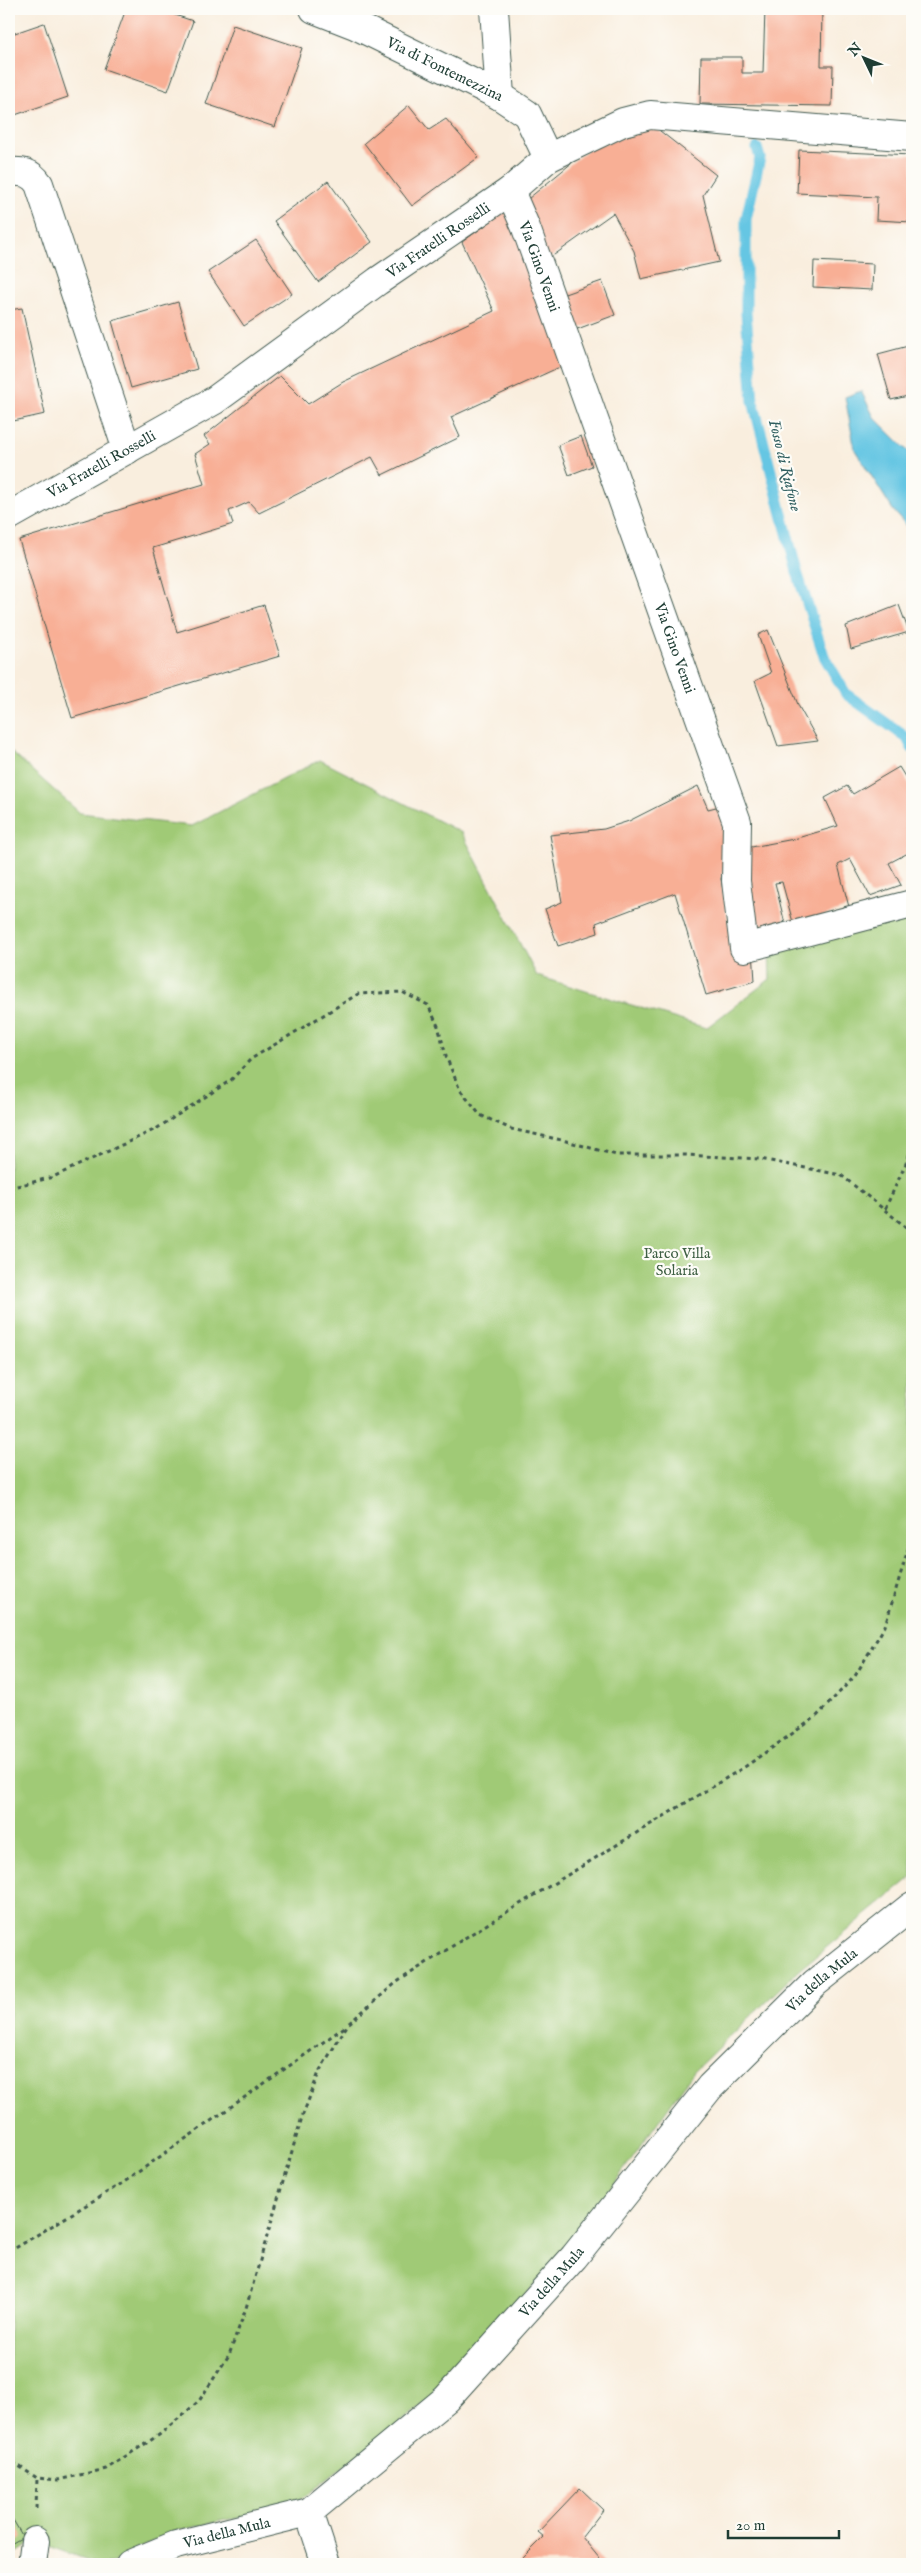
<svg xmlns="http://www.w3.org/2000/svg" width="921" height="2573" viewBox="0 0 921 2573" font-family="'IM FELL English',serif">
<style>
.green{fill:#a0ca76;stroke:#608455}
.water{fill:#65c6e3;stroke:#42828c}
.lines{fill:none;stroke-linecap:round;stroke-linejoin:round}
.stream{stroke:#65c6e3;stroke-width:11}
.building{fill:#f8af95}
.minor-casing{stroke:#40584e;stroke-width:30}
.path{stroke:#40584e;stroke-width:3;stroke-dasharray:4 4;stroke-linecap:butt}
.minor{stroke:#fff;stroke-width:28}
.labels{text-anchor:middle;stroke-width:4.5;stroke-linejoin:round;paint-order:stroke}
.street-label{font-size:15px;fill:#1f3d34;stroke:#fdfcf7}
.park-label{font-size:15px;fill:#3f6044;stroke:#fdfcf7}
.water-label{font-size:16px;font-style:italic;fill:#305f60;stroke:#fdfcf7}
</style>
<rect width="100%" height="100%" fill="#fdfcf7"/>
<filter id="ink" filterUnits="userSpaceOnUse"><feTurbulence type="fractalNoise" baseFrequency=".02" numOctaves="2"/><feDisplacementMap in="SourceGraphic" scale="10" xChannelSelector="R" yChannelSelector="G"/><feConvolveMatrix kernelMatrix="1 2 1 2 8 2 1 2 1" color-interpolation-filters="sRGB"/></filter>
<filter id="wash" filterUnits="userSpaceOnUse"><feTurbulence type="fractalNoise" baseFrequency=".0096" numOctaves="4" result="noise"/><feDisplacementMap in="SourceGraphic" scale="20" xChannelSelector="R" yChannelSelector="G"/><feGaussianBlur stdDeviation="1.12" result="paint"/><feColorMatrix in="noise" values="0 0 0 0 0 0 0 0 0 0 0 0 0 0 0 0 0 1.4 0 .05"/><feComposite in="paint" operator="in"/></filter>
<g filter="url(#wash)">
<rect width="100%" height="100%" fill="#f9eede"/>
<path class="green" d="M9 750 80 813 192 826 320 760 462 833 537 976 706 1028 770 979 769 952 912 911V1877L799 1970 694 2071 572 2243 437 2394 294 2505 171 2532 109 2564H99L35 2541 9 2558Z"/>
<path class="water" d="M861 391 874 417 912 455V532L893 510 855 450 845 397Z"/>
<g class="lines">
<path class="stream" d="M757 148 760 158 746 219V313L753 401 797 572 824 656 846 694 907 738 912 748"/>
</g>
<g id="blocks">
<g class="building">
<path d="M126 9H157L193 21 168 91 104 69Z"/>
<path d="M765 9H822L821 66H833L832 106 700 104 701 57H742V73H763Z"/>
<path d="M44 23 68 97 9 117V35Z"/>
<path d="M233 25 302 48 275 127 206 104Z"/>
<path d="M409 105 429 130 446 119 479 157 412 206 364 143Z"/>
<path d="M655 127 716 175 703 195 719 262 641 279 634 251 613 213 547 260 523 203 590 148Z"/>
<path d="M799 150 912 155V222L876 220 877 197 797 193Z"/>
<path d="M328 181 372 242 318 282 274 221Z"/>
<path d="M511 207 564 365 451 417 460 437 382 475 372 457 259 513 249 502 229 511 233 524 153 548 177 632 264 605 280 656 72 718 19 540 204 484 195 454 210 444 204 436 280 376 308 404 343 382 494 311 462 242Z"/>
<path d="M256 240 292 294 244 326 208 272Z"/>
<path d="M814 261 873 264 872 290 813 287Z"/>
<path d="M602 281 615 315 572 331 559 296Z"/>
<path d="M178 302 197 369 131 388 112 321Z"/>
<path d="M22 308 45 414 9 422V310Z"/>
<path d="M912 345V395L891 400 878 354Z"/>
<path d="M581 436 592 466 569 475 558 445Z"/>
<path d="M899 605 909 632 851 649 846 626Z"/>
<path d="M768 630 799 707 818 741 778 746 755 681 771 673 758 635Z"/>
<path d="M899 767 912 788V851L889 863 901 885 870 896 850 859 838 865 849 907 794 926 782 882 775 883 786 928 748 937 741 849 794 839 838 826 825 798 847 786 853 794Z"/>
<path d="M698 786 708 809 728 804 730 834 721 879 734 956 753 951 755 981 706 995 675 893 596 923 598 933 558 946 545 909 562 902 550 835 604 829 629 821Z"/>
<path d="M580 2488 603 2510 582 2537 604 2564H517L544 2537 538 2532Z"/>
<path d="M9 2513 23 2537 9 2545Z"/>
</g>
</g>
</g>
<g filter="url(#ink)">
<use href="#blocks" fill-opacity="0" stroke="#40584e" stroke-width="1"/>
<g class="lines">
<g class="minor-casing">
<g id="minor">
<path id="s1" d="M314 9 355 25 500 96 527 114 548 158"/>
<path d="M494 9 500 96"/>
<path d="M9 172C22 171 31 172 39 184L127 450"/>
<path id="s2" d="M510 191 526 228 737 822 736 881 744 948 912 904"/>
<path id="s3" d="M9 516 215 400 378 281 510 191 548 158 623 122 650 115 912 137"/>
<path d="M309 2512 326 2564"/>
<path d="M32 2564 35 2541"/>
<path id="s4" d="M130 2564 176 2545 309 2512 446 2399 574 2257 710 2087 815 1983 912 1906"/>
</g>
</g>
<g class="path">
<path d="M9 1188 53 1177 156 1129 231 1080 251 1059 358 994 402 992 428 1005 438 1026 447 1059 460 1090 480 1115 511 1129 566 1141 616 1155H685L760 1159 841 1175 906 1227 912 1243"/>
<path d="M885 1209 908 1159 912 1143"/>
<path d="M9 2252 124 2182 346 2026"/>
<path d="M9 2455 14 2463 37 2478 58 2480 106 2469 159 2435 199 2401 229 2355 246 2308 302 2117 320 2070 348 2024 397 1982 471 1934 746 1766 816 1717 855 1676 885 1626 912 1536"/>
<path d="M36 2508 37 2478"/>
</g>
<use href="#minor" class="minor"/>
</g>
</g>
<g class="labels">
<g class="street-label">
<text dy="5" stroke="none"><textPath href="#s1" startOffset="144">Via di Fontemezzina</textPath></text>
<text dy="5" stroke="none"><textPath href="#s3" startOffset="511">Via Fratelli Rosselli</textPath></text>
<text dy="5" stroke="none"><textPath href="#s2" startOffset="81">Via Gino Venni</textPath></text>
<text dy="5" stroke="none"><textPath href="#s3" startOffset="106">Via Fratelli Rosselli</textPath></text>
<text dy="5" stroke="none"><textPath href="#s2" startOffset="486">Via Gino Venni</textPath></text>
<text dy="5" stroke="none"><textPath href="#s4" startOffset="928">Via della Mula</textPath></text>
<text dy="5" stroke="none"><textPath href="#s4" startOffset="522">Via della Mula</textPath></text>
<text dy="5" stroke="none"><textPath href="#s4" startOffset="102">Via della Mula</textPath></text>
</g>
<g class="park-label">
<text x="677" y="1258">Parco Villa<tspan x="677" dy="17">Solaria</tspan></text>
</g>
<g class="water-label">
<text transform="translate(786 465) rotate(76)" y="6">Fosso di Riafone</text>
</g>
</g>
<rect width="921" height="2573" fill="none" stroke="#fdfcf7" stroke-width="30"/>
<g transform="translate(864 58) rotate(313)" stroke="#fdfcf7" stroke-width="4" paint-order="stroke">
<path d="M0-4L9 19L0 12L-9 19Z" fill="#1f3d34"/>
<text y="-8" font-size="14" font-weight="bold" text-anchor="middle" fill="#1f3d34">N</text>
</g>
<path d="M728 2530v8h111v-8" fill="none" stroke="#1f3d34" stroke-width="2.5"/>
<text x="736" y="2530" font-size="15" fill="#1f3d34" stroke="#fdfcf7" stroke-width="4" paint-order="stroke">20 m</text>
</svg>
